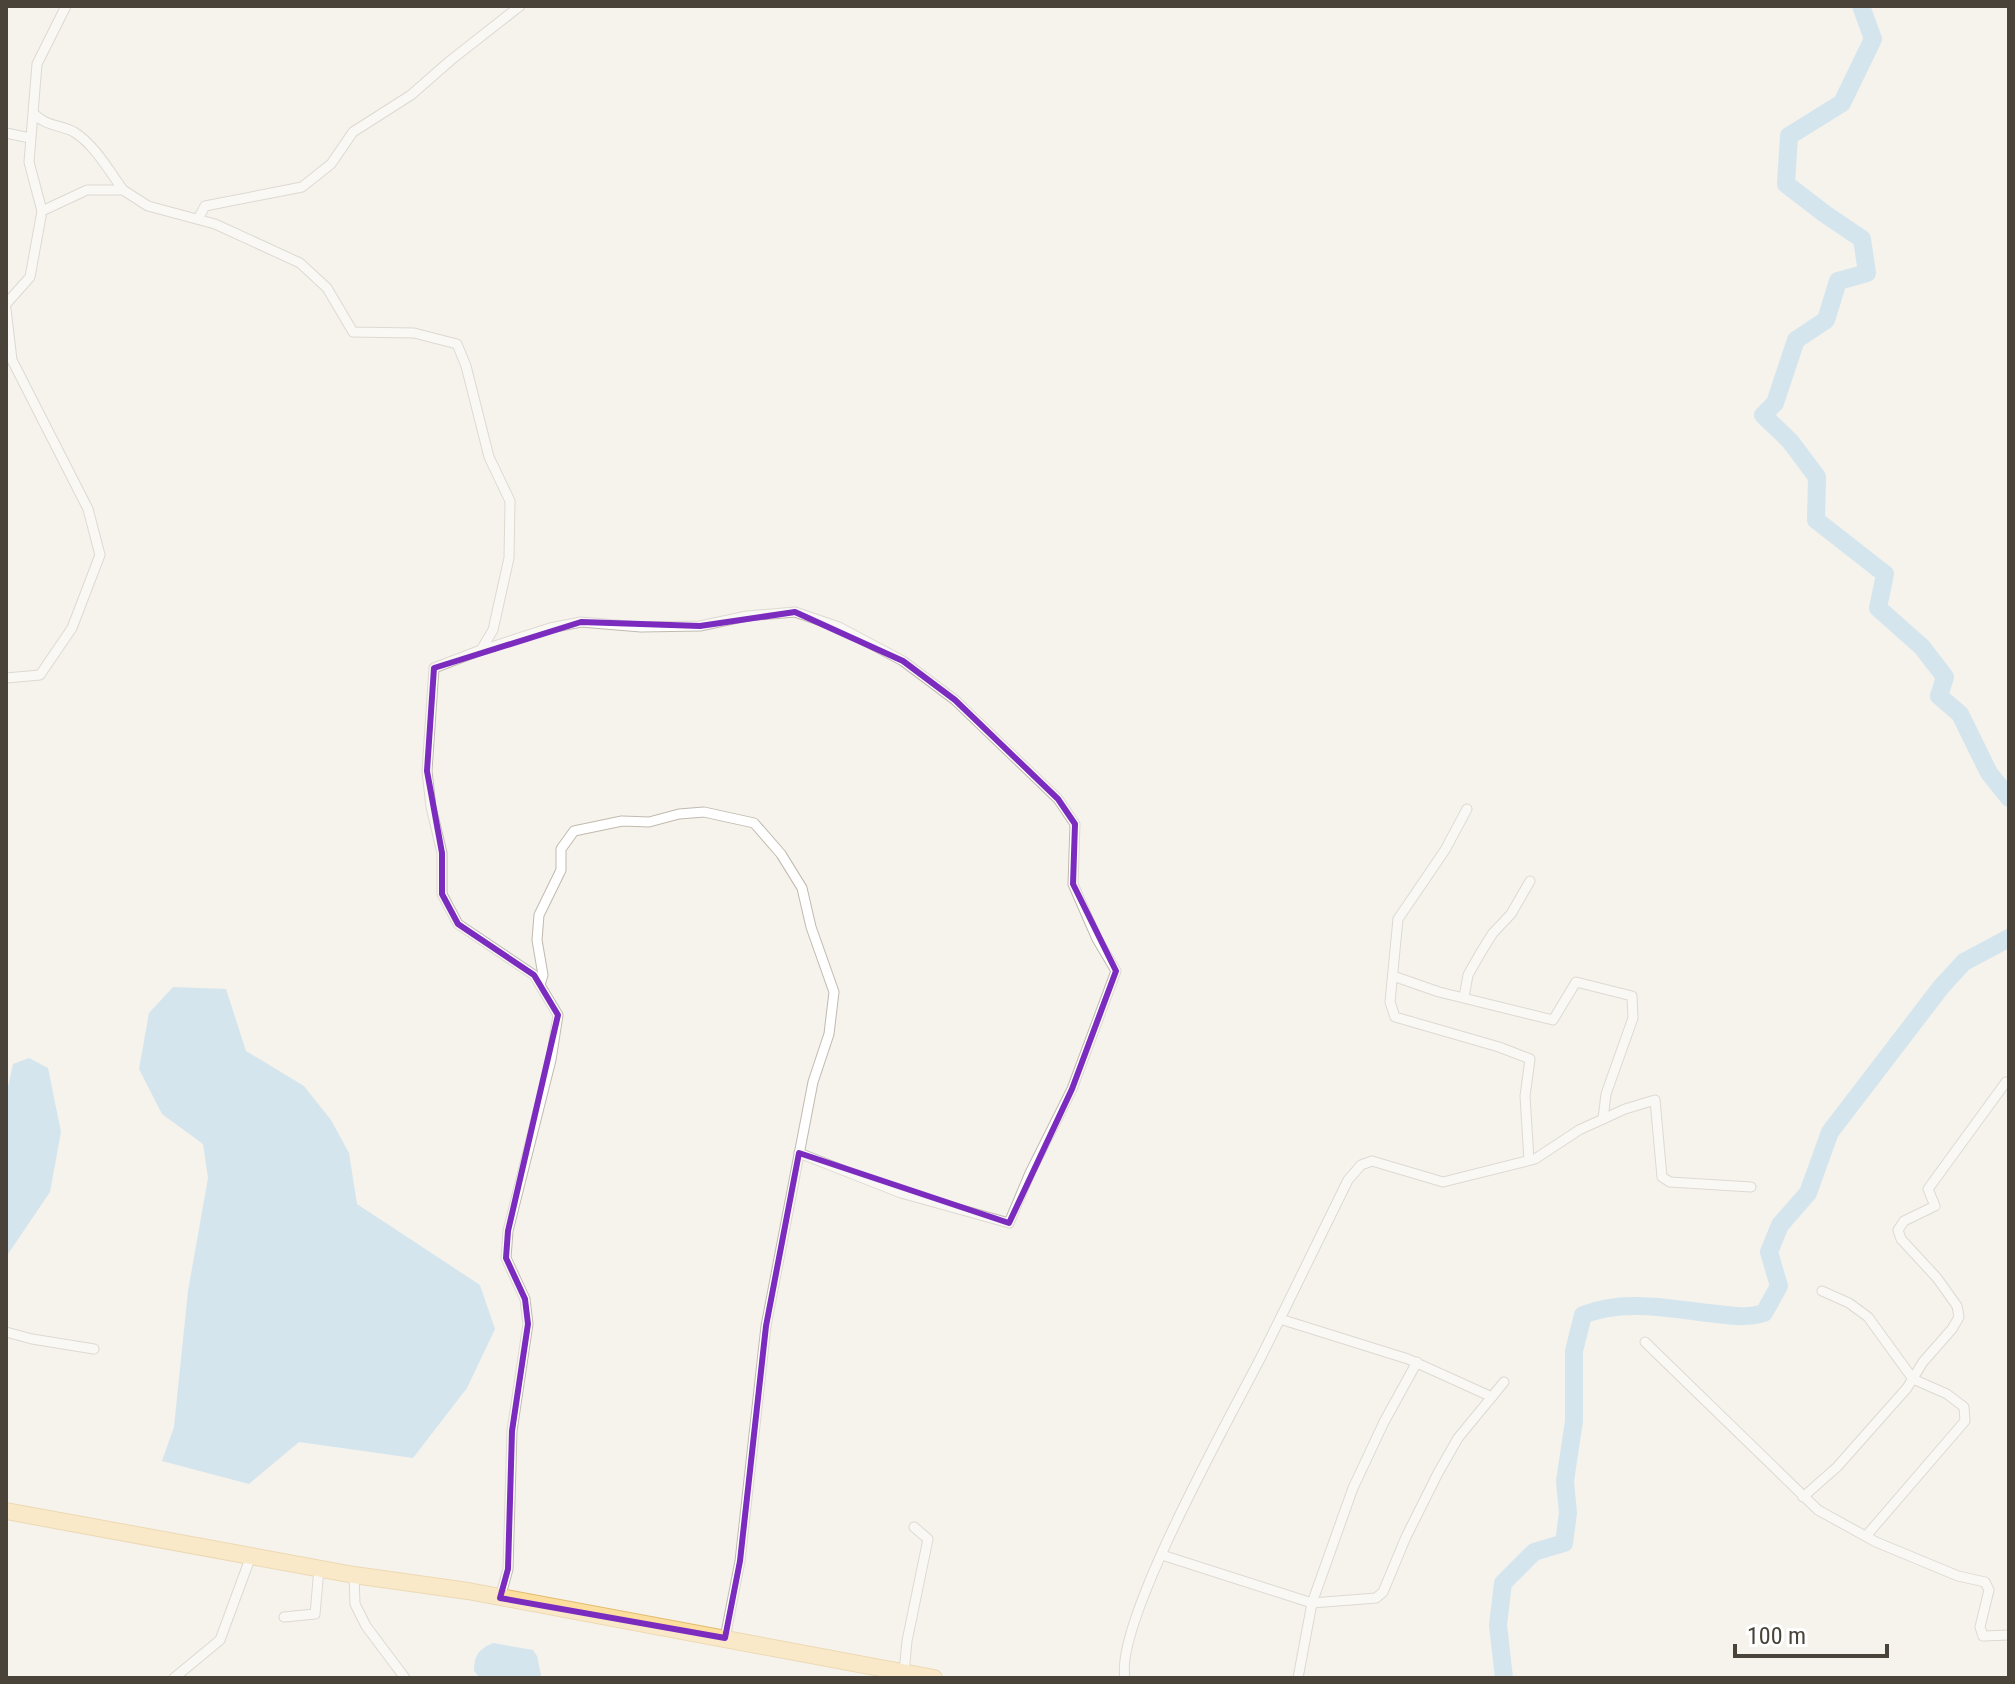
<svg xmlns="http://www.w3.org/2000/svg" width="2015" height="1684" viewBox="0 0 2015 1684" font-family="'Roboto Condensed',sans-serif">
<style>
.water{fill:#abd6f0}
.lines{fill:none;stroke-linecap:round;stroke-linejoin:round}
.river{stroke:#abd6f0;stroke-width:18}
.street-casing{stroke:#c1baae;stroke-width:11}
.primary-casing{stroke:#e2bb6d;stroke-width:18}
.street{stroke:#fff;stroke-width:9}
.primary{stroke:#fcde9e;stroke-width:16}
.marked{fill:none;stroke:#7b2cbf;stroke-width:6;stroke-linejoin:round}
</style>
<rect width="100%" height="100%" fill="#f6f2ec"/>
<g class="water">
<path d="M173 987 226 989 246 1051 304 1086 331 1120 349 1153 357 1204 480 1285 495 1329 467 1388 413 1458 299 1442 249 1484 162 1461 174 1427 188 1291 208 1178 203 1144 162 1114 139 1069 149 1013Z"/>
<path d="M29 1058 48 1068 61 1132 50 1192 6 1257V1096L13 1064Z"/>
<path d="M493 1643 533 1650 537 1656 541 1675 539 1678H480L474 1671C474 1655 479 1649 493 1643Z"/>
</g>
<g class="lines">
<g class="river">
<path d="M1861 6 1873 39 1842 103 1789 136 1786 184 1825 214 1862 239 1867 273 1838 281 1826 320 1796 340 1775 403 1763 415 1790 441 1817 477 1816 520 1885 574 1878 608 1922 647 1945 677 1939 696 1960 714 1989 773 2009 798"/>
<path d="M1504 1678 1498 1625 1503 1583 1534 1552 1564 1543 1568 1513 1565 1481 1574 1421V1351L1583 1315C1622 1299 1667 1308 1708 1313 1728 1315 1744 1319 1764 1313L1779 1286 1769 1252 1780 1225 1808 1193 1830 1132 1941 987 1964 962 2009 938"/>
</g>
<g class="street-casing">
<g id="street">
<path d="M34 114C46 126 61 125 74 132 94 144 110 172 123 190"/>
<path d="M6 133 30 138"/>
<path d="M42 211 29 162 37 64 66 6"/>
<path d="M198 219 205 206 302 187 331 164 353 132 411 95 451 60 520 6"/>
<path d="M6 304 30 277 42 211 87 190H123L148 206 215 224 300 263 327 288 353 332 414 333 457 344 466 366 489 457 510 501 509 558 493 630 481 650 434 668 427 771 431 807 442 853V894L458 924 534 975 558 1015 551 1060 508 1231 506 1258 525 1299 528 1324 512 1431 508 1569 500 1598"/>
<path d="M6 309 12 360 88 509 100 555 72 628 40 675 6 678"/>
<path d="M482 650 550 628 581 622 641 627 700 626 747 616 795 612 839 627 903 661 955 700 1058 799 1075 824 1073 884 1097 939 1116 971 1072 1089 1030 1173 1009 1223 901 1193 799 1153"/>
<path d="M1467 809 1445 850 1398 919 1390 1002 1395 1017 1499 1047 1530 1059 1525 1096 1529 1160"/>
<path d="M1393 976 1439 992 1553 1020 1576 982 1632 996 1633 1018 1606 1094 1603 1119"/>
<path d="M540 985 543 975 537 940 539 915 561 870V849L574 831 622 821 649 822 679 814 704 812 754 823 781 854 802 888 811 927 834 992 829 1034 813 1082 766 1326 740 1561 725 1638"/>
<path d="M1464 997 1468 975 1481 952 1493 933 1511 914 1530 881"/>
<path d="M1822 1291 1849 1303 1868 1317 1913 1379 1947 1394 1964 1407 1965 1421 1866 1536"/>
<path d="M1280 1319 1408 1359 1492 1397"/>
<path d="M6 1332 32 1339 94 1349"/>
<path d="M1645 1342 1818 1510 1876 1542 1958 1576 1985 1582 1989 1590 1980 1627 1983 1636 2009 1635"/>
<path d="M1803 1497 1837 1467 1907 1388 1923 1362 1952 1329 1959 1317 1957 1306 1937 1278 1901 1239 1898 1230 1904 1221 1935 1206 1928 1189 2006 1082"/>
<path d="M1162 1555 1312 1603 1376 1598 1383 1592 1406 1537 1438 1473 1458 1438 1504 1382"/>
<path d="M354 1575 355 1604 366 1626 405 1678"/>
<path d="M284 1617 315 1614 319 1569"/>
<path d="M904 1673 907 1641 928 1539 914 1527"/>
<path d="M174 1678 220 1640 251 1556"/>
<path d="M1125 1678C1114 1623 1232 1414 1262 1355 1291 1297 1319 1239 1348 1180L1361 1165 1372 1161 1443 1182 1535 1159 1579 1130 1625 1109 1655 1100 1662 1177 1670 1182 1751 1187"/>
<path d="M1298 1678 1312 1603 1353 1488 1384 1422 1417 1362"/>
</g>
</g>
<g class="primary-casing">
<path id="primary" d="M6 1511 354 1575 468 1591 934 1678"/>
</g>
<use href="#street" class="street"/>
<use href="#primary" class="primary"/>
</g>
<path d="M0 0H2015V1684H0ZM795 612 903 661 955 700 1058 799 1075 824 1073 884 1116 971 1072 1089 1009 1223 799 1153 766 1326 740 1561 725 1638 500 1598 508 1569 512 1431 528 1324 525 1299 506 1258 508 1231 558 1015 534 975 458 924 442 894V853L427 771 434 668 581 622 700 626Z" fill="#f6f2ec" fill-opacity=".55" fill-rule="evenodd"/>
<path class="marked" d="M795 612 903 661 955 700 1058 799 1075 824 1073 884 1116 971 1072 1089 1009 1223 799 1153 766 1326 740 1561 725 1638 500 1598 508 1569 512 1431 528 1324 525 1299 506 1258 508 1231 558 1015 534 975 458 924 442 894V853L427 771 434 668 581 622 700 626Z"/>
<rect width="2015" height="1684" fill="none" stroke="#4a4339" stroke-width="16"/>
<path d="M1735 1644v12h152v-12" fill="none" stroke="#4a4339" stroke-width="4"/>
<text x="1747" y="1644" font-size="24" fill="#4a4339" stroke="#ffffff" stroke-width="6" paint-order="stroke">100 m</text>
</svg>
